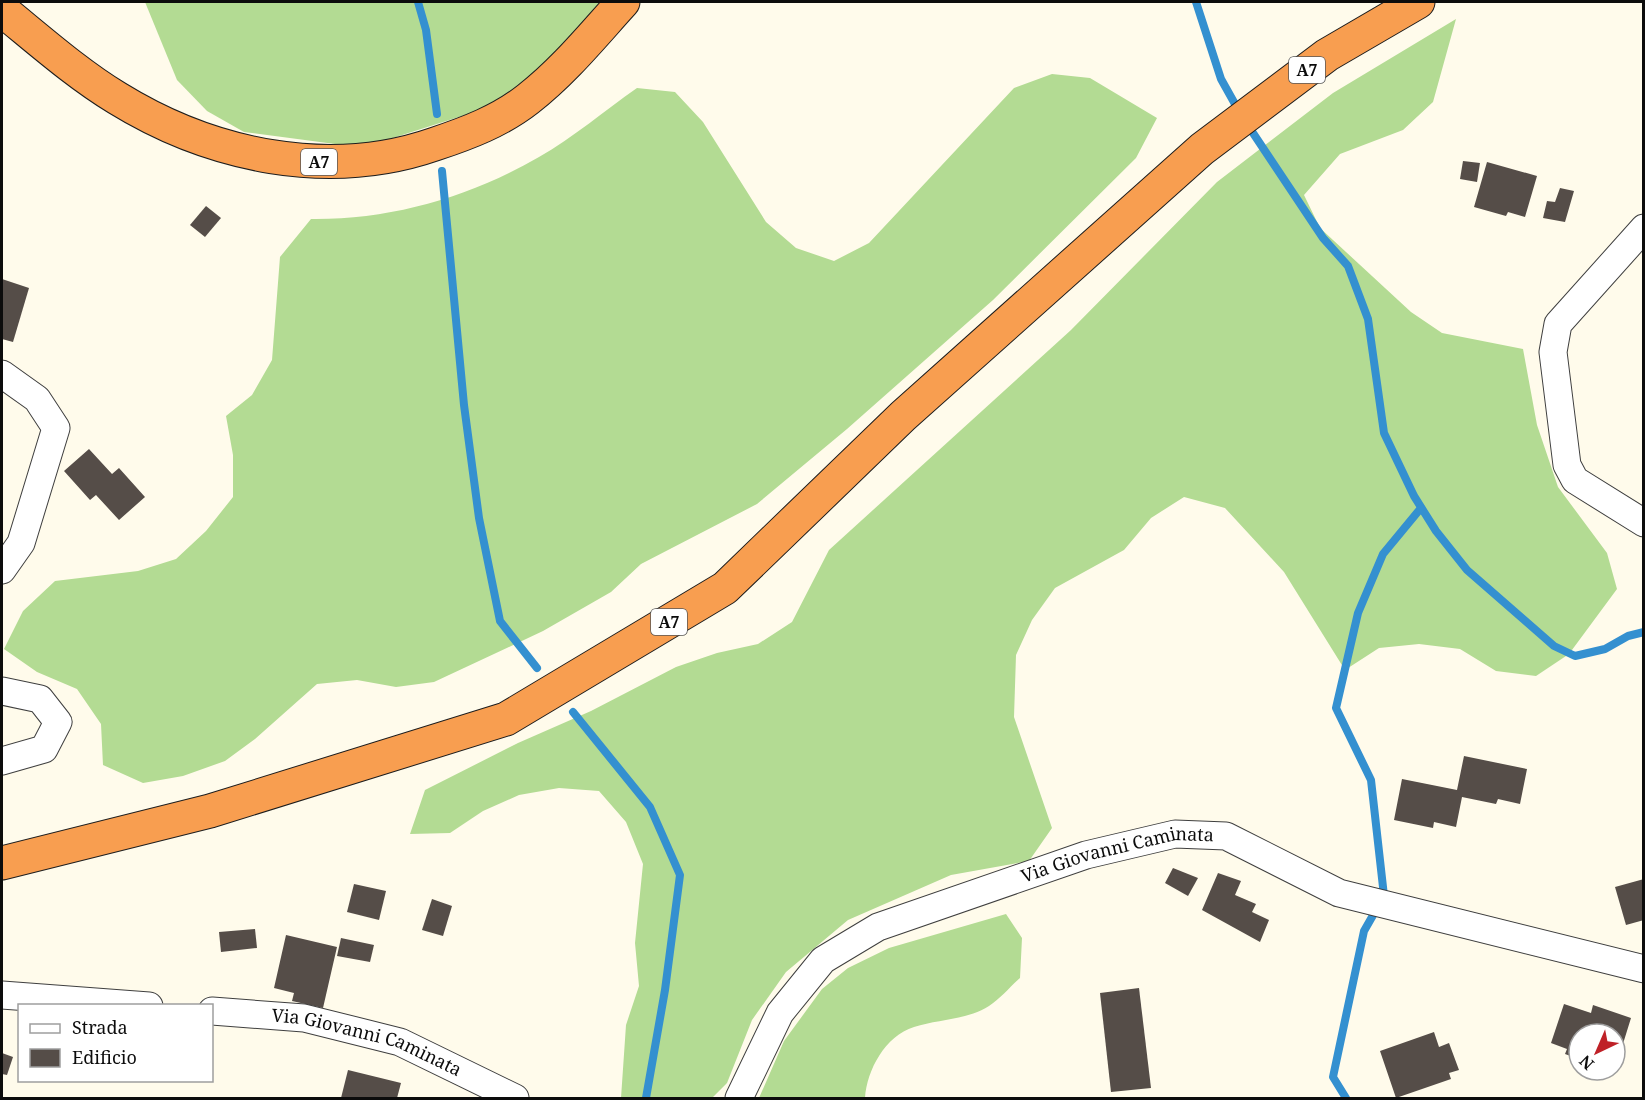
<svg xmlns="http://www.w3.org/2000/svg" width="1645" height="1100" viewBox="0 0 1645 1100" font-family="'Noto Serif',serif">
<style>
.forest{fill:#b3db93}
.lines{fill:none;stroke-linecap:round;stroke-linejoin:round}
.stream{stroke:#3490d0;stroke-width:8}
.building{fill:#554d48}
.street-casing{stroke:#3f3f3f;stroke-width:29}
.highway-casing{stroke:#1d1d1d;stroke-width:35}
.street{stroke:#fff;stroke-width:27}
.highway{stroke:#f89e50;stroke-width:33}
.labels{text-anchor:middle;stroke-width:6;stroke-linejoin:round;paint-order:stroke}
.shield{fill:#fff;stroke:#555;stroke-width:1.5}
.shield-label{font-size:16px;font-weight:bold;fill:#0c0c0c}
.street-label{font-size:18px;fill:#0c0c0c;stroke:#fff}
</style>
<rect width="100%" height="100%" fill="#fffbeb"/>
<g class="forest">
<path d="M145 2H600L580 31 522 88 487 108 374 144H335L244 132 207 111 177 80Z"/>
<path d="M1456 19 1433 102 1403 130 1340 154 1304 195 1320 228 1411 312 1442 333 1523 349 1537 425 1558 487 1607 553 1617 589 1569 654 1536 676 1496 671 1460 649 1419 644 1379 648 1345 670 1284 572 1225 508 1184 497 1151 518 1124 550 1055 588 1032 620 1016 655 1014 717 1052 828 1029 861 951 875 848 920 786 972 752 1020 727 1083 712 1098H621L626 1025 639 986 635 943 643 864 626 822 599 791 559 788 519 795 483 811 450 833 410 834 425 790 518 743 591 711 676 667 717 653 758 644 792 622 829 550 1071 330 1217 182 1333 93Z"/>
<path d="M1052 74 1090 78 1157 118 1136 158 993 300 847 429 757 504 641 564 611 592 543 631 434 682 396 687 357 680 317 684 255 739 225 761 183 776 143 783 103 765 101 724 77 689 37 672 4 649 23 611 55 581 138 571 176 559 206 531 233 497V455L226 416 252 395 272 360 280 257 311 219C391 220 470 197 539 157 573 138 605 110 637 88L675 92 703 122 766 222 796 248 834 261 869 243 1014 88Z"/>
<path d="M1006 914 1022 938 1020 978C1010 987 1000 999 989 1006 967 1020 939 1019 914 1027 885 1036 867 1070 865 1098H759L784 1041 822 989 848 968 889 948Z"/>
</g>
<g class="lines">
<g class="stream">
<path d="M418 2 426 30 437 114"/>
<path d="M1196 2 1221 79 1240 113"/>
<path d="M1247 124 1323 238 1348 266 1368 319 1384 433 1414 496 1436 531 1467 570 1554 646 1575 656 1605 649 1628 636 1644 632"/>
<path d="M442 171 464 405 479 518 500 621 537 668"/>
<path d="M573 712 650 807 680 875 665 990 646 1098"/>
<path d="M1346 1098 1333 1077 1364 931 1384 896 1371 780 1336 708 1358 613 1383 554 1421 508"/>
</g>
</g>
<g class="building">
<path d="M1463 161 1480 163 1477 182 1460 179Z"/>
<path d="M1487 162 1537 176 1525 217 1508 212 1506 216 1474 207Z"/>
<path d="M1560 188 1574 191 1565 222 1543 218 1547 201 1555 202Z"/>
<path d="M206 206 221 218 205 237 190 225Z"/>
<path d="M2 279 29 288 13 342 2 339Z"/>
<path d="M89 449 112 474 119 468 145 497 119 520 96 495 90 500 64 471Z"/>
<path d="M1464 756 1527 769 1520 804 1498 799 1496 804 1462 797 1456 827 1434 822 1433 828 1394 820 1402 779 1457 790Z"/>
<path d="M1173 868 1198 878 1188 896 1165 883Z"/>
<path d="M1218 873 1241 881 1235 895 1256 904 1252 912 1269 920 1260 942 1202 910Z"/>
<path d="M1644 879V920L1626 925 1615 887Z"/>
<path d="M354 884 386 891 379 920 347 912Z"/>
<path d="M432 899 452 906 443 936 422 930Z"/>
<path d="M255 929 257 948 221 952 219 932Z"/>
<path d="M286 935 337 947 323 1008 292 1001 294 993 274 988Z"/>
<path d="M341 938 374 945 370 962 337 956Z"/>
<path d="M1139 988 1151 1088 1111 1092 1100 993Z"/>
<path d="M1564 1004 1591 1013 1593 1005 1631 1018 1622 1047 1615 1045V1034H1579V1059L1565 1054 1567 1049 1551 1043Z"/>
<path d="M1434 1032 1439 1047 1449 1043 1459 1070 1449 1073 1451 1079 1396 1098 1380 1051Z"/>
<path d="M2 1053 13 1057 7 1075 2 1074Z"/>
<path d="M348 1070 401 1083 397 1098H341Z"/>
</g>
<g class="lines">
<g class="street-casing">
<g id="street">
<path d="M1644 228 1558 324 1553 352 1567 465 1575 480 1644 523"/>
<path d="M2 374 37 399 56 428 21 543 2 570"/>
<path d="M2 691 40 699 58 722 44 749 2 761"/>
<path d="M2 995 149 1006"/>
<path id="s1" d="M212 1011 304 1018 400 1042 515 1098"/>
<path id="s2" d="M739 1098 780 1013 823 960 878 927 1086 855 1175 834 1226 836 1339 893 1644 969"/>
</g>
</g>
<g class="highway-casing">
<g id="highway">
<path d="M2 10C39 40 76 73 117 98 211 156 329 181 435 144 468 133 500 121 528 99 564 71 593 35 623 2"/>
<path d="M2 863 210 811 506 719 725 588 903 416 1202 149 1327 55 1418 2"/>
</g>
</g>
<use href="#street" class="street"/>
<use href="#highway" class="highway"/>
</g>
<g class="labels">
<g class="shield">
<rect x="1289" y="57" width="36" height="26" rx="4.5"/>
<rect x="301" y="149" width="36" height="26" rx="4.5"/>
<rect x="651" y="609" width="36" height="26" rx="4.5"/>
</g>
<g class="shield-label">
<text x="1307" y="76">A7</text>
<text x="319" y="168">A7</text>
<text x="669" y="628">A7</text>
</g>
<g class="street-label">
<text dy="6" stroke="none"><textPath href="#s2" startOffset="478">Via Giovanni Caminata</textPath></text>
<text dy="6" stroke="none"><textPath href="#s1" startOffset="159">Via Giovanni Caminata</textPath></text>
</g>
</g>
<rect width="1645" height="1100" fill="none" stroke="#0c0c0c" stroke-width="6"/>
<rect x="18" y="1004" width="195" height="78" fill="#ffffff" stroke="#9e9e9e" stroke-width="1.5"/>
<rect x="30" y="1024" width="30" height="9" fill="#ffffff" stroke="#9e9e9e" stroke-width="1.5"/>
<text x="72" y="1034" font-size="18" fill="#0c0c0c">Strada</text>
<rect x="30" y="1049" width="30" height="18" fill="#554d48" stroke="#9e9e9e" stroke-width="1.5"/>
<text x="72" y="1064" font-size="18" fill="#0c0c0c">Edificio</text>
<g transform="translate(1597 1052) rotate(224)"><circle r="28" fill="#ffffff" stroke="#9e9e9e" stroke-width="1.5"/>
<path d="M0-4.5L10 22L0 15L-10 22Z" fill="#bf2127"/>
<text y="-9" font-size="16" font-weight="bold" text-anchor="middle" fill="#0c0c0c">N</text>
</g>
</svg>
